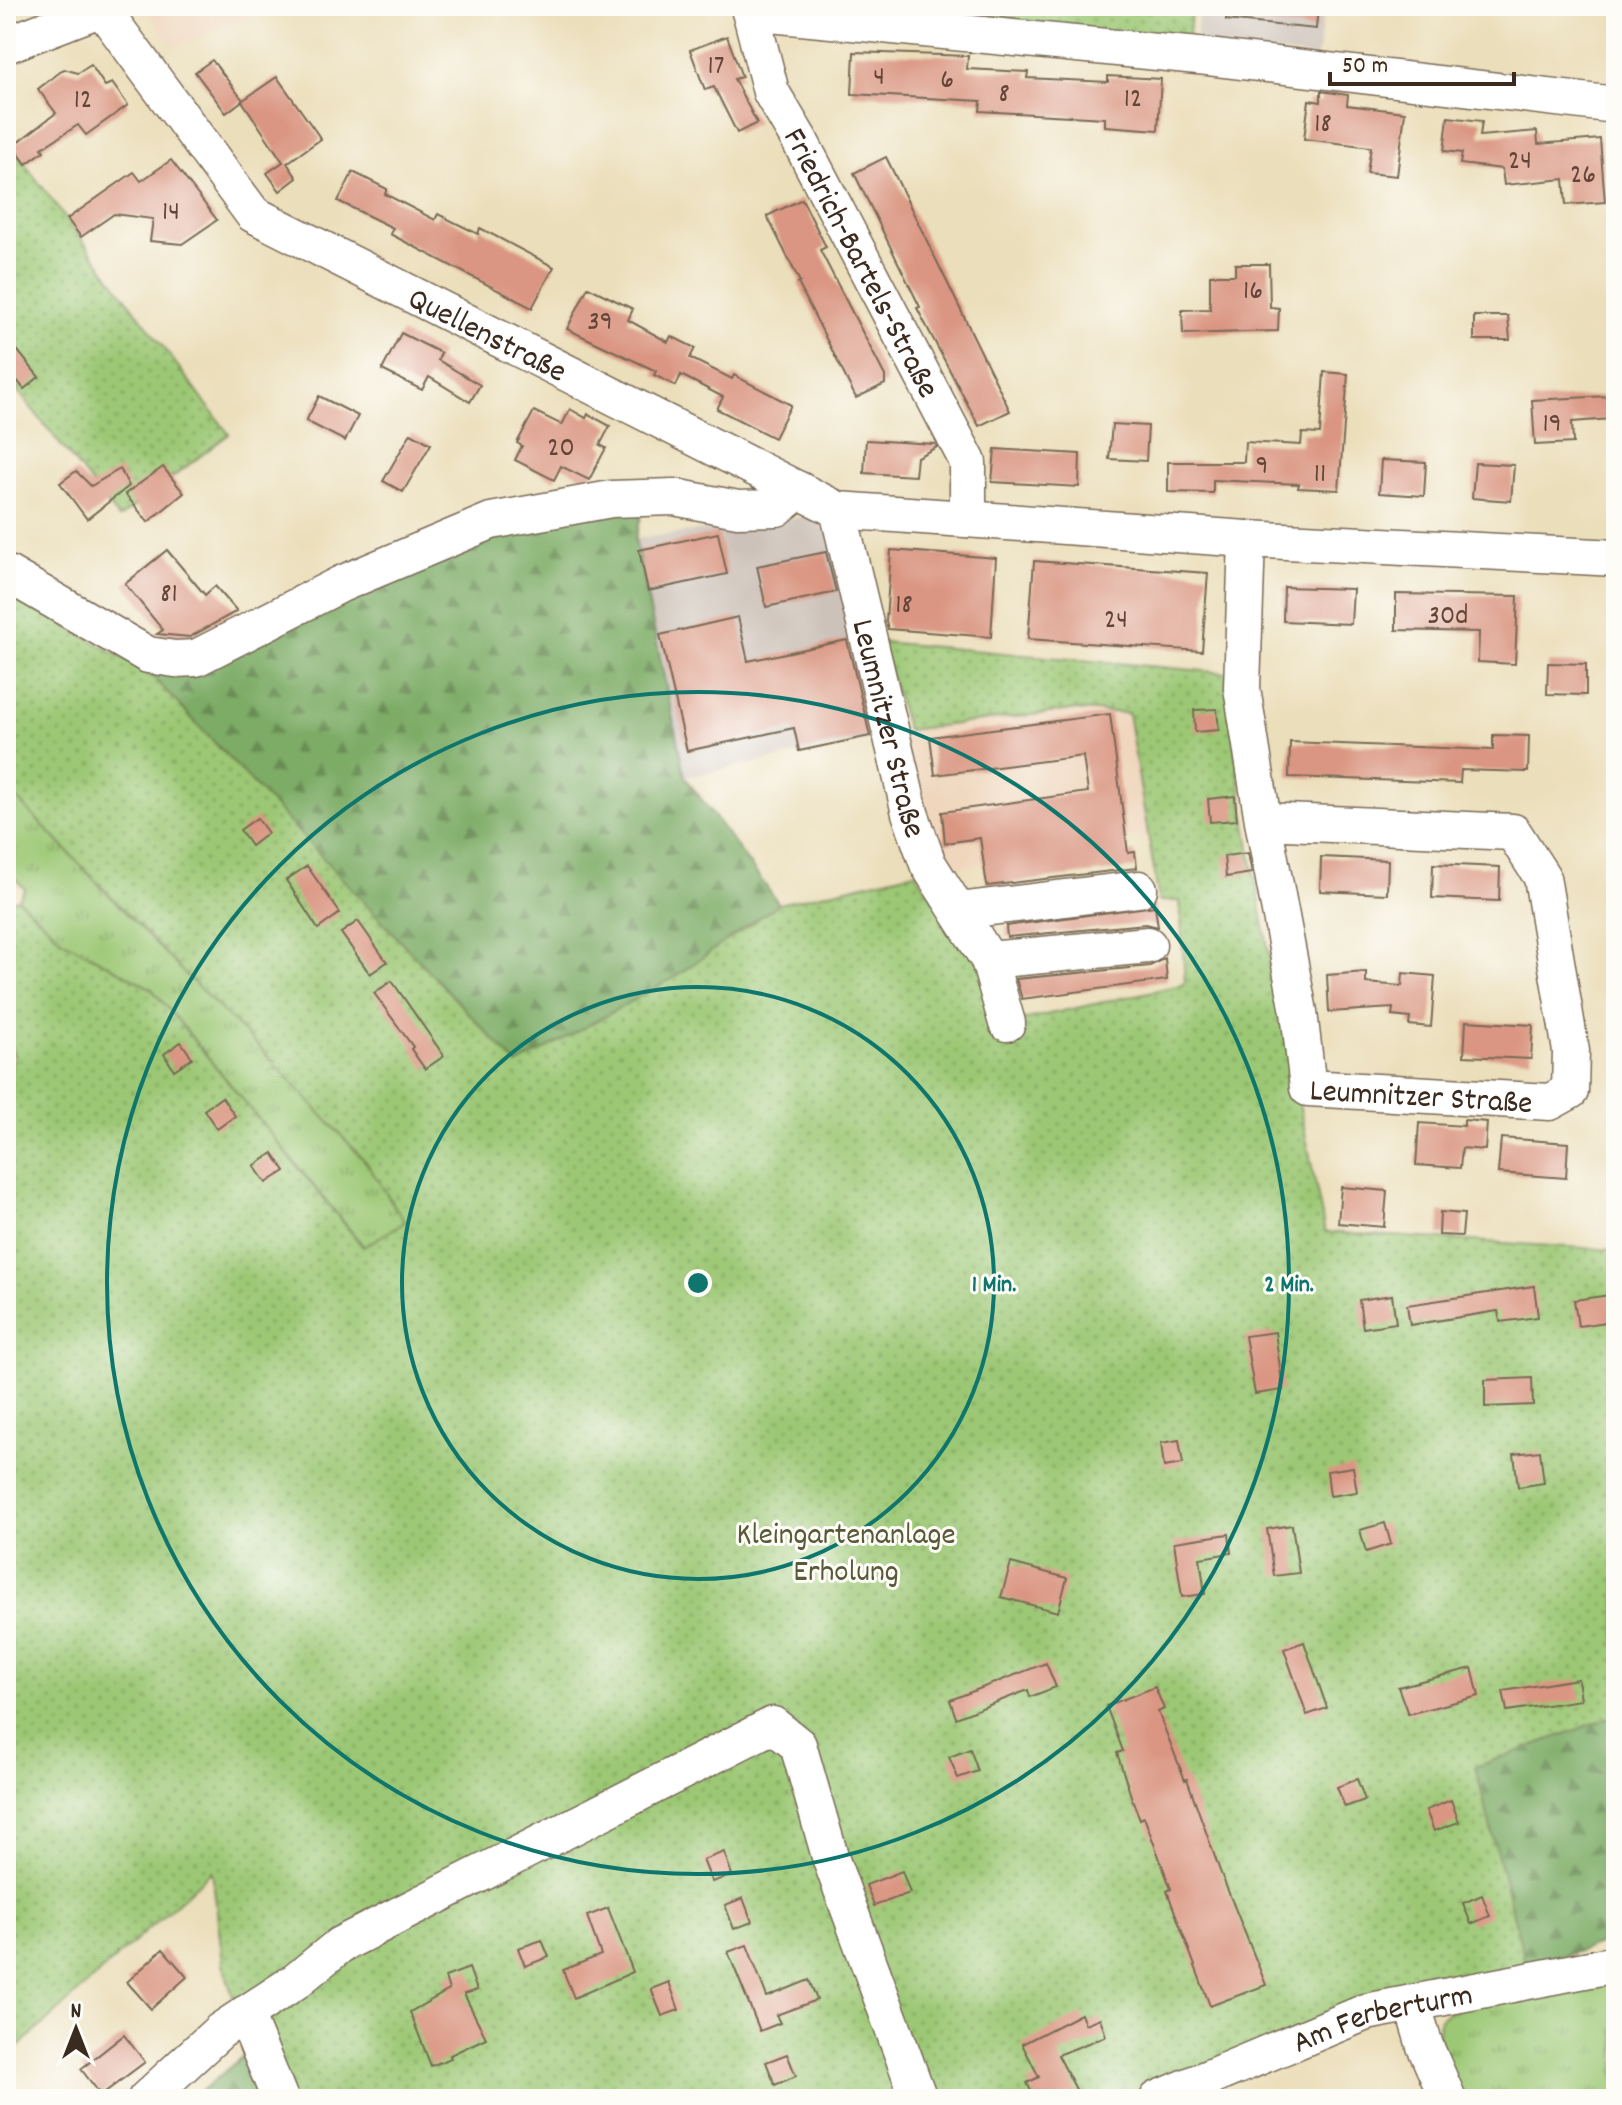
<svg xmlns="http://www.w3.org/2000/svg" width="1622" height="2105" viewBox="0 0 1622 2105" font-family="Dekko,sans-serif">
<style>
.built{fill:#efd6bc}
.industrial{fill:#cdc2b9}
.grass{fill:url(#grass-tufts);stroke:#6c794a;stroke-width:2}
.forest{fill:url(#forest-firs);stroke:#5c6b42;stroke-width:2}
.garden{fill:url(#garden-dots);stroke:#6c794a;stroke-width:2}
.building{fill:#da9682}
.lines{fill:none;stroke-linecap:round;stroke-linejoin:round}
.minor-casing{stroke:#796955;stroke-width:39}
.minor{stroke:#fff;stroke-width:36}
.ring{fill:none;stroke:#0f766e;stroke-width:4}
.labels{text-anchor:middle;stroke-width:6;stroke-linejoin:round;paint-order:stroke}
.number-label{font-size:28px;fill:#634537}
.street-label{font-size:32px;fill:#3b2a1e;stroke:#fdfcf7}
.park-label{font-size:32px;fill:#585938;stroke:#fdfcf7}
.centre{fill:#0f766e;stroke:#fdfcf7;stroke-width:4}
.ring-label{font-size:24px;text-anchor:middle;font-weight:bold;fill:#0f766e;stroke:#fdfcf7;stroke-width:6;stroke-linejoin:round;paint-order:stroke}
</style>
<defs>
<pattern id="grass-tufts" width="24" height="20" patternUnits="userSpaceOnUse" patternTransform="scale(2)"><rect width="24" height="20" fill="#9cc875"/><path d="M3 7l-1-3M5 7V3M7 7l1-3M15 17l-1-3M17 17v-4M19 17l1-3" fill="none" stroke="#80a35f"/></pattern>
<pattern id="forest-firs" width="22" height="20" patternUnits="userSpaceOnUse" patternTransform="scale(2)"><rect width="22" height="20" fill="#7dac66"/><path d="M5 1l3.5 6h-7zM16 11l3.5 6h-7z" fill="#688c53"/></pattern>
<pattern id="garden-dots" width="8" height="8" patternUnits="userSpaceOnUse" patternTransform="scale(2)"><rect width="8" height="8" fill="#9cc875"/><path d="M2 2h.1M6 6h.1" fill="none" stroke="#80a35f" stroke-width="1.8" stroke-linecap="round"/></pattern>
</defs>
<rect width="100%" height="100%" fill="#fdfcf7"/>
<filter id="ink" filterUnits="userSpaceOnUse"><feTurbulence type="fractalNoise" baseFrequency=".0125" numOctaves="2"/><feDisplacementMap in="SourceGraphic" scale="16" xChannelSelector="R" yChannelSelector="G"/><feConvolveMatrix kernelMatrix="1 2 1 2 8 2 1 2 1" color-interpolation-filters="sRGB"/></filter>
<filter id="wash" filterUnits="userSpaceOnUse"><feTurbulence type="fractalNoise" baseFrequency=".006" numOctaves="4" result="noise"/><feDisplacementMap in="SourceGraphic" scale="32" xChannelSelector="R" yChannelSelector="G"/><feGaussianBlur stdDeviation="1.8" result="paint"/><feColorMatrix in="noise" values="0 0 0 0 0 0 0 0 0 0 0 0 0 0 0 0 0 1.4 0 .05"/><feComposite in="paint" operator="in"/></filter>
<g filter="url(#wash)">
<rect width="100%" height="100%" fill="#ebdeba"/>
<g class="built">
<path d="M143 6H277L173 47Z"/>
<path d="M1126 704 1149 836 948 870 899 731Z"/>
</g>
<g class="industrial">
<path d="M1199 6H1325L1317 57 1196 43Z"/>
<path d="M812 516 840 547 881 737 685 777 635 539Z"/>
</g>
<g class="grass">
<path d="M6 787 181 970 265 1053 366 1162 405 1222 364 1247 152 989 62 940 18 899 25 889 6 869Z"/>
<path d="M1616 1978V2099H1462L1437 2039 1440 2018 1461 2003Z"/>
</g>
<g class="forest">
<path d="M648 491 635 539 685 777 779 904 672 979 517 1065 148 672 337 576Z"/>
<path d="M1616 1715V1938L1527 1969 1475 1767Z"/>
<path d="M249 2051 269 2099H192Z"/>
</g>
<g class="garden">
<path d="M992 6H1192L1188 41 991 23Z"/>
<path d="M6 139 229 434 119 518 6 376Z"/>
<path d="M6 593 148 672 517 1065 672 979 779 904 915 872 980 964 1000 1025 1185 984 1180 901H1159L1128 713 1073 710 907 730 881 642 1226 673C1245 862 1289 1047 1325 1232L1616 1250V1715L1475 1767 1527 1969 1143 2091 1122 2088 1115 2099H277L249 2051 223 1963 212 1871 6 2058V1696L14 1674 6 1641V1064L15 1059 6 1031V901L18 899 62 940 152 989 363 1247 405 1222 366 1162 265 1053 181 970 6 787Z"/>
</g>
<g id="blocks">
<g class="building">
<path d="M1227 6H1318L1316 29 1226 20Z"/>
<path d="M727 36 742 77 734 79 757 123 737 133 714 87 705 90 690 50Z"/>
<path d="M854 52 968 56 967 69 1028 72 1027 78 1108 82V76L1161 79 1158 130 1105 126V118L980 111 981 101 852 94Z"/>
<path d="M212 60 243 100 277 77 321 139 287 163 297 178 280 191 267 173 283 162 242 101 226 113 195 72Z"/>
<path d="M91 65 105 86 112 83 128 105 86 135 78 125 42 148 44 151 26 164 13 146 56 113 38 89 64 69 78 73Z"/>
<path d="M1321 91 1348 95 1347 105 1405 112 1397 176 1367 173 1371 147 1304 139 1309 100 1321 102Z"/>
<path d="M1448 117 1482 121 1480 136 1537 131 1538 144 1600 139 1605 202 1566 205 1564 179 1504 185 1502 169 1460 164 1462 153 1444 151Z"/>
<path d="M886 157 1010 411 979 426 917 308 920 307 854 173Z"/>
<path d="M171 160 217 220 182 244 150 241 153 219 114 214 81 237 67 219 134 172 141 181Z"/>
<path d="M353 172 387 189 385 194 435 220 438 214 478 234 480 228 554 267 532 308 390 234 393 228 338 201Z"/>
<path d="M802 199 826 247 820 250 885 376V384L856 398 798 283 800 282 767 216Z"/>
<path d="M1235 264H1269L1270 307 1279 308 1278 331 1183 334 1182 310 1210 309V275H1235Z"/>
<path d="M588 287 633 309 628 320 668 342 671 336 695 348 690 358 732 379 734 375 791 405 774 438 717 409 723 397 681 375 676 386 654 375 656 371 567 329Z"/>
<path d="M1474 316H1508L1510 340H1474Z"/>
<path d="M401 333 441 353 438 360 480 385 470 402 429 377 422 390 382 370Z"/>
<path d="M6 336 39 377 24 389 6 366Z"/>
<path d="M1324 372 1348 374 1339 490 1298 488 1299 484 1213 480V493L1168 492V462H1244L1245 442 1301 445 1302 433 1320 434Z"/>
<path d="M319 396 358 416 345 441 306 421Z"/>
<path d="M1609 396 1611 419 1572 422 1573 443 1535 445 1532 400Z"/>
<path d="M570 409 586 418 588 414 610 426 600 445 606 448 589 480 561 466 554 480 515 460 522 446 517 443 534 411 562 425Z"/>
<path d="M1112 424 1148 426 1146 461 1109 459Z"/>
<path d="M411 433 431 444 403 492 383 481Z"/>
<path d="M866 440 935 444 937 447 917 457 915 476 864 473Z"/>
<path d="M995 449 1080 454 1079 487 992 482Z"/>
<path d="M1381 460 1426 462 1424 496 1379 493Z"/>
<path d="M1475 463 1514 465 1511 501 1472 498Z"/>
<path d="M163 467 184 493 148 522 125 494Z"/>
<path d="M120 469 129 486 87 519 60 483 76 471 91 486Z"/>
<path d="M718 533 727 574 648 591 639 550Z"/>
<path d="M167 550 205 595 215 586 237 611 190 637 157 634 163 630 125 584Z"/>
<path d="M891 550 996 558 991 637 888 629 886 621Z"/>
<path d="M826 552 836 592 766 607 757 566Z"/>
<path d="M1034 561 1208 573 1202 651 1028 639Z"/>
<path d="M1284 587 1353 589 1351 624 1283 621Z"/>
<path d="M1396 594 1518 596 1515 664 1478 662 1479 632 1396 630Z"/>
<path d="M738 617 748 661 847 640 870 736 799 751 794 728 687 751 660 635Z"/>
<path d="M1548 663 1586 664V695L1547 694Z"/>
<path d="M1217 709 1219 730 1195 732 1194 710Z"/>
<path d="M1110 714 1128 853 1135 852 1137 868 987 886 980 838 945 843 942 812 1088 792 1083 756 935 775 930 737Z"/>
<path d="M1493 735 1529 736 1528 772 1461 770 1460 783 1289 777 1290 742 1493 750Z"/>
<path d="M1235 796 1237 820 1210 822 1208 799Z"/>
<path d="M257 818 268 833 251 846 240 830Z"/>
<path d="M1248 853 1252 873 1226 877 1224 856Z"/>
<path d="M1321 857 1388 860 1387 894 1320 891Z"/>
<path d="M1433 864 1500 867 1499 901 1432 898Z"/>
<path d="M307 866 340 913 318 929 286 880Z"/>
<path d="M1155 906 1158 927 1146 924 1007 937 1006 926Z"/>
<path d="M358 921 387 962 370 974 341 933Z"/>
<path d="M1165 958 1167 980 1022 999 1016 979 1150 966Z"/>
<path d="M1366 972V983L1402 986 1403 973 1435 976 1431 1027 1409 1025 1410 1018 1392 1016 1393 1008 1329 1012 1327 975Z"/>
<path d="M392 981 444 1056 425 1069 411 1049 413 1047 374 993Z"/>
<path d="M1466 1021 1533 1025 1531 1059 1464 1056Z"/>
<path d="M181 1042 192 1058 174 1070 164 1054Z"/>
<path d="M222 1097 235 1116 217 1129 204 1110Z"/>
<path d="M1464 1120 1487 1122 1485 1150 1462 1148 1460 1168 1416 1165 1419 1123 1464 1126Z"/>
<path d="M1501 1138 1568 1143 1566 1178 1498 1173Z"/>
<path d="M273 1153 285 1171 266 1183 254 1166Z"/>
<path d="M1341 1187 1387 1191 1384 1227 1338 1223Z"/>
<path d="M1440 1212 1464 1214 1462 1236 1439 1235Z"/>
<path d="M1534 1286 1538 1317 1500 1322 1498 1311 1410 1325 1407 1305Z"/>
<path d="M1392 1295 1396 1323 1363 1328 1359 1300Z"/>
<path d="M1610 1295 1614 1321 1578 1326 1574 1300Z"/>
<path d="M1275 1332 1283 1390 1255 1394 1245 1336Z"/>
<path d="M1532 1378 1533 1405 1485 1407V1380Z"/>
<path d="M1179 1440 1183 1464 1164 1467 1161 1443Z"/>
<path d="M1540 1451 1544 1483 1518 1487 1514 1454Z"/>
<path d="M1353 1467 1357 1492 1330 1496 1327 1471Z"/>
<path d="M1385 1523 1391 1544 1366 1552 1360 1530Z"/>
<path d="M1292 1525 1299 1573 1274 1576 1267 1529Z"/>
<path d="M1229 1534 1231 1553 1200 1558 1205 1594 1182 1597 1174 1542Z"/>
<path d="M1011 1563 1067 1578 1058 1612 1001 1597Z"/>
<path d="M1304 1642 1327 1708 1307 1715 1284 1649Z"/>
<path d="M1046 1663 1056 1687 1030 1697 1028 1690 956 1718 950 1700Z"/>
<path d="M1472 1668 1479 1696 1408 1714 1398 1687Z"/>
<path d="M1578 1679 1581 1700 1507 1711 1503 1691Z"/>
<path d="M1155 1687 1164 1709 1158 1712 1185 1780 1187 1779 1220 1871 1266 1985 1210 2006 1167 1891 1171 1889 1144 1817 1140 1819 1132 1799 1117 1753 1123 1751 1106 1706Z"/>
<path d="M970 1749 978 1771 958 1778 949 1757Z"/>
<path d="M1357 1779 1365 1800 1345 1807 1337 1787Z"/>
<path d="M1451 1800 1459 1822 1434 1831 1426 1810Z"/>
<path d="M724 1852 732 1875 712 1882 703 1860Z"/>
<path d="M902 1871 910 1893 874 1906 866 1885Z"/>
<path d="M1482 1895 1490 1916 1471 1924 1463 1903Z"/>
<path d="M743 1898 752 1922 734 1929 725 1905Z"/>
<path d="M608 1908 633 1972 574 1998 563 1970 601 1955 587 1916Z"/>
<path d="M542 1940 549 1957 525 1966 518 1948Z"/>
<path d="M747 1945 767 1997 809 1980 817 2000 776 2015 780 2023 760 2031 728 1952Z"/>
<path d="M163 1949 187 1977 151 2009 127 1982Z"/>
<path d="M469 1968 477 1990 464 1994 486 2038 450 2055 451 2058 431 2066 410 2012 449 1990 445 1977Z"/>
<path d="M669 1982 679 2010 662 2016 651 1989Z"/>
<path d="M1081 2014 1085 2024 1100 2018 1106 2036 1058 2055 1081 2099H1035L1027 2083 1039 2077 1022 2044Z"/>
<path d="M124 2035 145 2062 101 2095 81 2069Z"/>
<path d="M787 2054 796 2076 775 2085 766 2062Z"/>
</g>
</g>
</g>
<g filter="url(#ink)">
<use href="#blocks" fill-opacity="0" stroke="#796955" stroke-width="2"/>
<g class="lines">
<g class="minor-casing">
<g id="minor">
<path id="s1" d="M100 6 253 214 838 510 1247 539 1616 558"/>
<path id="s2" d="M749 6 771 92 800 141 968 462V519"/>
<path d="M750 12 1208 57 1616 105"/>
<path d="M6 45 102 8"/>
<path id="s3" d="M838 510 910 813 928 864 989 960 1007 1023"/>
<path id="s4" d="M1247 539 1242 688 1263 821 1299 1012 1308 1088 1550 1102 1570 1091 1571 1051 1542 877 1513 832 1263 821"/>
<path d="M6 573 148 655 175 659 196 658 341 584 491 521 611 499 674 497 738 509 777 508 799 490"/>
<path d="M958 911 1139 889"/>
<path d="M989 960 1148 945"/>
<path d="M1412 2003 1425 2046 1448 2099"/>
<path d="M245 2014 280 2099"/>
<path d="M146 2099 220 2031 296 1981 340 1945 773 1725 798 1745 831 1860 919 2099"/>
<path id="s5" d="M1158 2099 1366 2012 1616 1964"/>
</g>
</g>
<use href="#minor" class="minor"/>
</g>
</g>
<g class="ring">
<circle cx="698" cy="1283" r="296"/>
<circle cx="698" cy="1283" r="591"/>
</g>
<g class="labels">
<g class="number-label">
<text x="716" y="73">17</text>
<text x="879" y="84">4</text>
<text x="947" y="87">6</text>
<text x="1004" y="101">8</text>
<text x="1133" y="106">12</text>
<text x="83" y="107">12</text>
<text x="1323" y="131">18</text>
<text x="1520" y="168">24</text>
<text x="1583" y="182">26</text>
<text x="171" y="219">14</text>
<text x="1253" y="298">16</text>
<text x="600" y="329">39</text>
<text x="1552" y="431">19</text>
<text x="561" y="455">20</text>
<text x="1262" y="473">9</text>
<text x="1320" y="481">11</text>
<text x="169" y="601">81</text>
<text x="904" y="612">18</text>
<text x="1448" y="623">30d</text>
<text x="1116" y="627">24</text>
</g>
<g class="street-label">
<text dy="11" stroke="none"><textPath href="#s2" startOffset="282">Friedrich-Bartels-Straße</textPath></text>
<text dy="11" stroke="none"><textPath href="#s1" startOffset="522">Quellenstraße</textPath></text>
<text dy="11" stroke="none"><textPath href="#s3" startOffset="224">Leumnitzer Straße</textPath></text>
<text dy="11" stroke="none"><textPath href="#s4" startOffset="668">Leumnitzer Straße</textPath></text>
<text dy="11" stroke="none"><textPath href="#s5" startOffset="240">Am Ferberturm</textPath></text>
</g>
<g class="park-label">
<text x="846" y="1543">Kleingartenanlage<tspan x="846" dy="37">Erholung</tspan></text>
</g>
</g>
<circle cx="698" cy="1283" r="12" class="centre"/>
<g class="ring-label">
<text x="994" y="1291">1 Min.</text>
<text x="1289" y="1291">2 Min.</text>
</g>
<rect width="1622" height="2105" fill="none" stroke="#fdfcf7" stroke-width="32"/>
<g transform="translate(76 2029)" stroke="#fdfcf7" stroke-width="6" paint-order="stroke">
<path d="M0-6L14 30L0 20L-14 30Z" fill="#3b2a1e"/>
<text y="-12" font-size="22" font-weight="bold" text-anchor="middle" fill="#3b2a1e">N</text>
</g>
<path d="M1330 72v12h184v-12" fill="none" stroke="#3b2a1e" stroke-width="4"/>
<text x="1342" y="72" font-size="24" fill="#3b2a1e" stroke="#fdfcf7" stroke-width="6" paint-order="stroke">50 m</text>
</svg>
